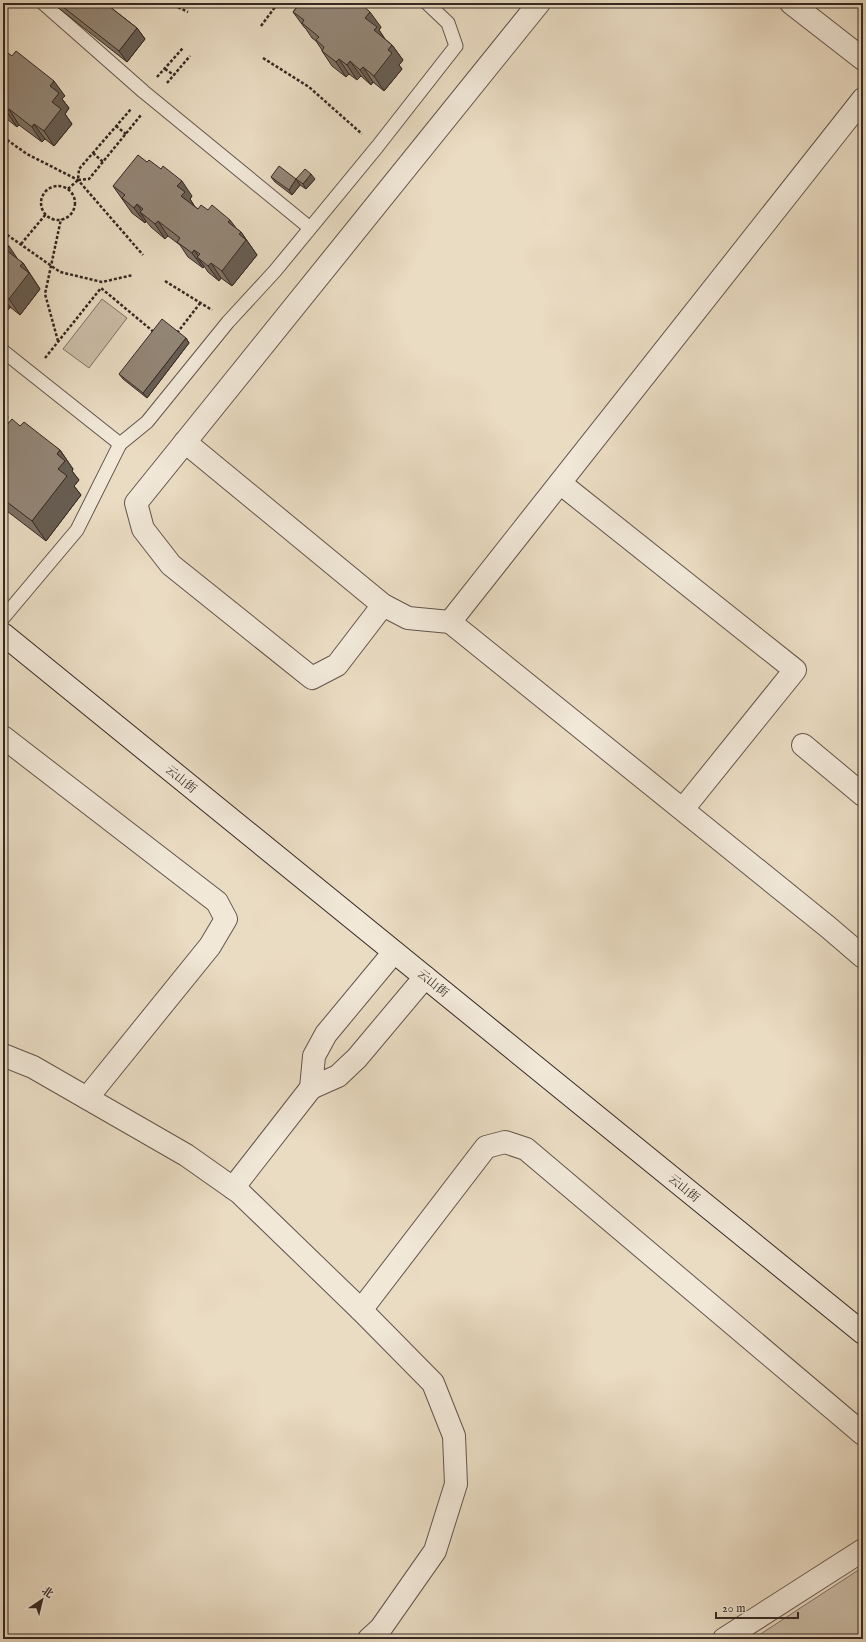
<svg xmlns="http://www.w3.org/2000/svg" width="866" height="1642" viewBox="0 0 866 1642" font-family="'IM FELL English','Noto Serif SC',serif">
<style>
.grass{fill:#cbbda8;stroke:#807266}
.lines{fill:none;stroke-linecap:round;stroke-linejoin:round}
.lane-casing{stroke:#62554b;stroke-width:15}
.street-casing{stroke:#62554b;stroke-width:24}
.secondary-casing{stroke:#352823;stroke-width:24}
.path{stroke:#352823;stroke-width:2.5;stroke-dasharray:3 2;stroke-linecap:butt}
.lane{stroke:#f1e8d8;stroke-width:13}
.street{stroke:#f1e8d8;stroke-width:22}
.secondary{stroke:#f1e8d8;stroke-width:22}
.wall{fill:#7e7365;stroke:#352823}
.shaded-wall{fill:#675e53;stroke:#352823}
.building{fill:#938676;stroke:#352823}
.labels{text-anchor:middle;stroke-width:3.5;stroke-linejoin:round;paint-order:stroke}
.street-label{font-size:12px;fill:#352823;stroke:#f1e8d8}
</style>
<rect width="100%" height="100%" fill="#eadcc3"/>
<filter id="stains"><feTurbulence type="fractalNoise" baseFrequency=".005" numOctaves="4"/><feColorMatrix values="0 0 0 0 .2 0 0 0 0 .09 0 0 0 0 .02 0 0 0 .5 -.17"/></filter>
<radialGradient id="worn" r=".72"><stop offset=".6" stop-color="#630" stop-opacity="0"/><stop offset="1" stop-color="#630" stop-opacity=".3"/></radialGradient>
<g class="grass">
<path d="M102 299 127 318 89 368 63 349Z"/>
<path d="M863 1567V1639H753Z"/>
</g>
<g class="lines">
<g class="lane-casing">
<g id="lane">
<path d="M43 3 144 92 310 228"/>
<path d="M3 351 120 444 147 422 228 322 275 271 377 147 456 46 448 23 427 3"/>
<path d="M3 618 77 530 120 444"/>
</g>
</g>
<g class="street-casing">
<g id="street">
<path d="M791 3 863 59"/>
<path d="M185 442 383 605 408 618 450 622 828 927 863 957"/>
<path d="M560 483 795 670 683 809"/>
<path d="M383 605 337 665 312 678 171 565 143 529 136 503 539 3"/>
<path d="M450 622 863 99"/>
<path d="M3 737 217 902 226 919 210 946 87 1098"/>
<path d="M803 745 863 795"/>
<path d="M394 952 326 1034 314 1056 311 1088 338 1076 357 1058 425 977"/>
<path d="M3 1055 33 1067 186 1155 240 1193 361 1310 433 1383 454 1436 456 1484 435 1551 381 1628 369 1639"/>
<path d="M233 1188 311 1088"/>
<path d="M361 1310 486 1147 505 1142 526 1149 863 1434"/>
<path d="M724 1639 863 1550"/>
</g>
</g>
<g class="secondary-casing">
<path id="secondary" d="M3 634 863 1333"/>
</g>
<g class="path">
<path d="M169 3 188 12"/>
<path d="M261 26 278 3"/>
<path d="M263 58 309 87 362 134"/>
<path d="M165 69 174 75"/>
<path d="M157 77 183 48"/>
<path d="M167 83 190 56"/>
<path d="M116 126 126 134"/>
<path d="M3 137 27 154 78 180 143 255"/>
<path d="M93 153 103 162"/>
<path d="M78 180 89 179 141 115"/>
<circle cx="58" cy="203" r="17"/>
<path d="M68 189 78 180 79 169 131 109"/>
<path d="M3 232 60 272 102 282 133 275"/>
<path d="M21 244 46 214"/>
<path d="M165 281 212 310"/>
<path d="M177 333 201 302"/>
<path d="M58 341 45 294 61 219"/>
<path d="M45 358 101 288 155 333"/>
</g>
<use href="#lane" class="lane"/>
<use href="#street" class="street"/>
<use href="#secondary" class="secondary"/>
</g>
<g class="wall">
<path d="M52 3H105L137 28 145 39 127 62Z"/>
<path d="M293 3 381 27 379 30 385 39 392 45 403 60 399 65 402 69 384 91 373 82 371 85 361 76 357 80 349 74 346 77 332 66 322 51V50L316 41 312 38 306 29 304 27 293 12 296 8Z"/>
<path d="M3 51 65 96 62 99 69 108 65 114 72 124 54 146 45 139 42 142 19 125 17 127 7 119 3 113Z"/>
<path d="M271 177 296 179H315L306 189 300 185 292 195 275 182Z"/>
<path d="M113 186 192 196 190 199 195 207 198 209 237 229 241 232 257 255 232 286 221 278 219 281 208 272 204 266 203 268 188 257 180 245 168 236 165 239 151 227 146 221 145 223 132 213Z"/>
<path d="M3 242 17 259 23 263 40 289 20 315 10 307 8 310 4 308 3 309Z"/>
<path d="M186 338 189 343 147 398 123 379 119 374Z"/>
<path d="M3 411 8 417 6 420 8 423 20 426 60 450 73 469 72 471 79 480 74 486 81 495 46 541 3 508Z"/>
</g>
<g class="shaded-wall">
<path d="M370 12 381 27 379 30 387 42 385 46 365 18Z"/>
<path d="M137 28 145 39 127 62 119 51Z"/>
<path d="M392 45 403 60 399 65 402 69 384 91 374 76 388 50Z"/>
<path d="M339 59 349 74 346 77 336 62Z"/>
<path d="M350 61 361 76 357 80 347 65Z"/>
<path d="M363 67 373 82 371 85 360 70Z"/>
<path d="M54 81 65 96 62 99 69 108 65 114 72 124 54 146 44 131 52 102 50 86Z"/>
<path d="M9 109 19 125 17 127 7 112Z"/>
<path d="M34 124 45 139 42 142 32 127Z"/>
<path d="M311 174 315 179 306 189 303 184Z"/>
<path d="M296 179 300 185 292 195 289 190Z"/>
<path d="M182 181 192 196 190 199 195 207 181 196 177 186Z"/>
<path d="M137 204 145 216 140 212 146 221 145 223 134 208Z"/>
<path d="M230 220 240 233 241 232 257 255 232 286 222 271 228 222Z"/>
<path d="M158 221 168 236 165 239 155 224Z"/>
<path d="M9 246 19 261 6 250Z"/>
<path d="M194 250 203 262 197 257 204 266 203 268 192 253Z"/>
<path d="M23 263 40 289 20 315 9 299 20 266Z"/>
<path d="M211 263 221 278 219 281 208 266Z"/>
<path d="M3 297 10 307 8 310 3 303Z"/>
<path d="M186 338 189 343 147 398 143 393Z"/>
<path d="M3 411 8 417 6 420 10 427 3 434Z"/>
<path d="M60 450 73 469 72 471 79 480 74 486 81 495 46 541 32 521 58 469 57 454Z"/>
</g>
<g class="building">
<path d="M58 3H105L137 28 119 51Z"/>
<path d="M293 3H351L357 7 360 3 370 12 365 18 377 27 374 30 392 45 388 50 392 53 374 76 363 67 360 70 350 61 347 65 339 59 336 62 322 51 324 47 316 40 319 37 302 23 304 20 293 12 298 6Z"/>
<path d="M4 50 12 56 16 51 54 81 50 86 59 93 52 102 61 109 44 131 34 124 32 127 9 109 7 112 3 109V51Z"/>
<path d="M138 155 147 162 149 160 161 169 163 166 182 181 177 186 185 192 181 196 198 209 201 205 208 210 212 205 230 220 228 222 241 232 239 234 246 240 222 271 211 263 208 266 197 257 200 254 194 250 192 253 177 242 180 238 158 221 155 224 140 212 143 209 137 204 134 208 122 198 125 195 113 186Z"/>
<path d="M279 166 296 179 289 190 271 177Z"/>
<path d="M305 169 311 174 303 184 296 179Z"/>
<path d="M3 242 9 246 6 250 23 263 20 266 29 273 9 299 3 295Z"/>
<path d="M162 319 186 338 143 393 119 374Z"/>
<path d="M12 419 20 426 24 422 60 450 57 454 65 461 58 469 67 476 32 521 3 499V426L5 427Z"/>
</g>
<g class="labels">
<g class="street-label">
<text transform="translate(181 779) rotate(39)" y="4">云山街</text>
<text transform="translate(433 983) rotate(39)" y="4">云山街</text>
<text transform="translate(684 1188) rotate(39)" y="4">云山街</text>
</g>
</g>
<rect width="866" height="1642" fill="none" stroke="#eadcc3" stroke-width="16"/>
<rect x="4" y="4" width="858" height="1634" fill="none" stroke="#352823" stroke-width="2"/>
<rect x="8" y="8" width="850" height="1626" fill="none" stroke="#352823"/>
<g transform="translate(42 1600) rotate(35)" stroke="#f1e8d8" stroke-width="3" paint-order="stroke">
<path d="M0-3L7 15L0 10L-7 15Z" fill="#352823"/>
<text y="-6" font-size="11" font-weight="bold" text-anchor="middle" fill="#352823">北</text>
</g>
<path d="M716 1612v6h82v-6" fill="none" stroke="#352823" stroke-width="2"/>
<text x="722" y="1612" font-size="12" fill="#352823" stroke="#f1e8d8" stroke-width="3" paint-order="stroke">20 m</text>
<rect width="100%" height="100%" filter="url(#stains)"/>
<rect width="100%" height="100%" fill="url(#worn)"/>
</svg>
